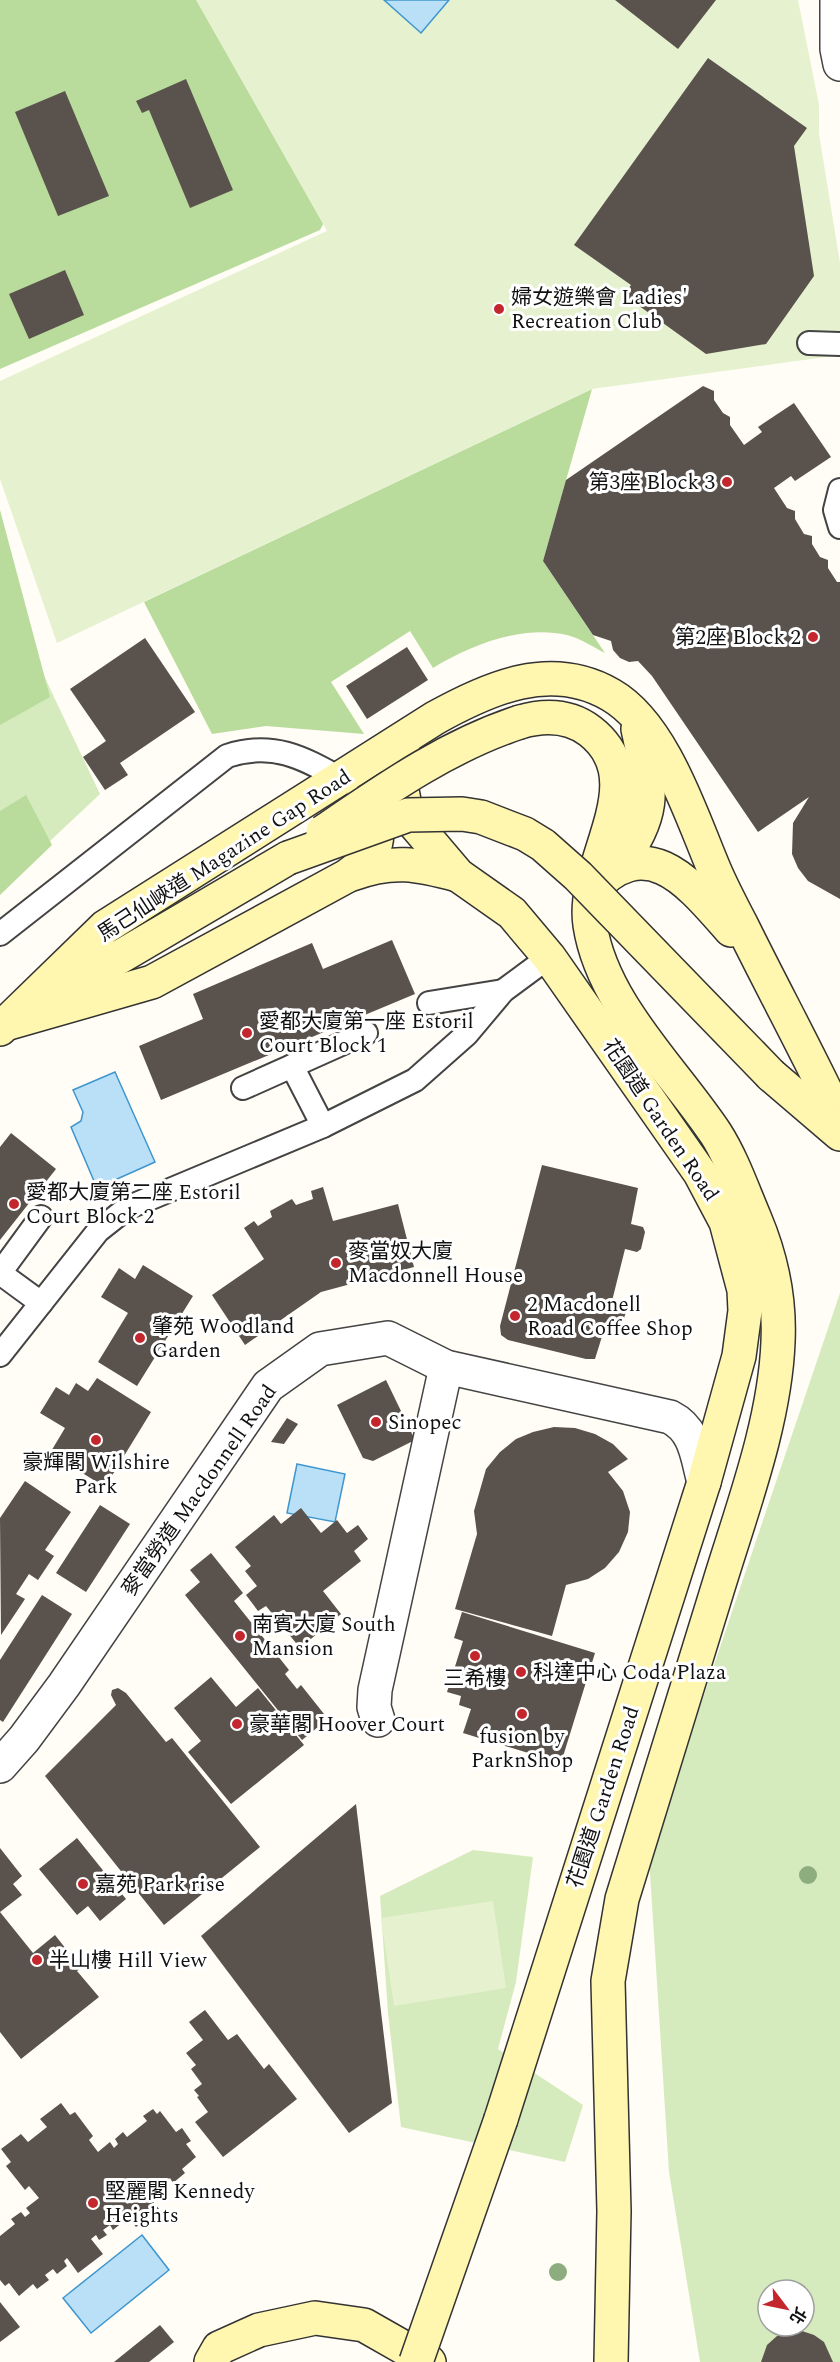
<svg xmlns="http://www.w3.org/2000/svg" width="840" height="2362" viewBox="0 0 840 2362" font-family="Spectral,'Noto Sans TC',serif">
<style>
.green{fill:#d5ebbd;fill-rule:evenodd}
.forest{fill:#b9dc9c}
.pitch{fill:#e6f2cf}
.water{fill:#b9e0f7;stroke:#3f96cf;stroke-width:1.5}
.building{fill:#5a524d}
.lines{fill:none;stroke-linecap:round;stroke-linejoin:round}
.service-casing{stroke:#444;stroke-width:26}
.minor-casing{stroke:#444;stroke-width:36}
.tertiary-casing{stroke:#444;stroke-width:36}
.secondary-casing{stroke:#333;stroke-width:36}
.service{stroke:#fff;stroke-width:22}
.minor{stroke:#fff;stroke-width:33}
.tertiary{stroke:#fff;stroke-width:33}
.secondary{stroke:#fff6b0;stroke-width:33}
.secondary-bridge-casing{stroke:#333;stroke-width:36;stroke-linecap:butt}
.secondary-bridge{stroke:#fff6b0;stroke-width:33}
.tree{fill:#8dad7f}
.poi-dot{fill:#c4262e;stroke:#fff;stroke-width:2}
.labels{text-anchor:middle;stroke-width:6;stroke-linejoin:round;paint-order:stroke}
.poi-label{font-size:21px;fill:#111;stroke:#fff;text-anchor:start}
.street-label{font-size:21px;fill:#111;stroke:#fff}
</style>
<rect width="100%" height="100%" fill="#fffdf5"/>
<g class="green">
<path d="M7 598 100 794 0 888V604Z"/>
<path d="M840 1293V2362H700L669 2172 649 1857ZM768 2290H804V2326H768Z"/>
<path d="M473 1850 533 1857 516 1982 498 2049 583 2105 565 2162 401 2127 388 2013 380 1896Z"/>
</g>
<g class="forest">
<path d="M0 0H232L378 118 320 230 0 369Z"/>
<path d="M592 389 543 561 605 653C593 647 580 638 567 635 521 625 471 645 433 668L410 631 331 682 364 734 266 726 212 734 144 602Z"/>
<path d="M0 510 50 697 0 725Z"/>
<path d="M26 795 52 845 0 895V811Z"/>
</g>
<g class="pitch">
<path d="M196 0H798L819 105V134L840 263V355L592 389 57 643 0 479V381L327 231Z"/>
<path d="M493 1901 506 1988 394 2006 381 1918Z"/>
</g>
<g class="water">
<path d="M384 0H449L421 33Z"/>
<path d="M115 1072 155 1162 97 1188 71 1127 81 1121 83 1112 73 1090Z"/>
<path d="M297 1464 345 1474 335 1522 287 1513Z"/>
<path d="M142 2235 169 2270 91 2333 63 2298Z"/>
</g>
<g class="building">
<path d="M615 0H716L678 49Z"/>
<path d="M708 58 807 128 794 146 814 276 766 344 706 354 624 295 631 285 574 245Z"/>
<path d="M186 79 233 190 190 208 149 110 142 113 136 101Z"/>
<path d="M65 91 109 196 58 216 15 112Z"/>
<path d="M65 270 84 315 29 339 9 294Z"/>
<path d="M703 386 714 391V400L723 413 730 417V425L744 445 762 432 758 427 794 403 831 457 795 481 791 476 774 488 787 508 795 511V519L804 534 812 536V544L820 557 828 560V568L837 582H840V899L808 881 798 868 792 854 793 823 809 797 758 832 652 676 638 661 629 662 620 658 613 650 611 641 593 635 543 561 566 480Z"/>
<path d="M145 638 195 712 120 763 128 775 105 790 83 757 106 741 70 689Z"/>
<path d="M407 647 428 680 367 719 346 686Z"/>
<path d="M392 940 415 994 161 1100 139 1046 203 1019 193 994 312 943 323 969Z"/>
<path d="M11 1133 56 1169 0 1240V1147Z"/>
<path d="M542 1165 638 1188 631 1224 643 1227 645 1232 641 1249 637 1252 625 1249 612 1301 626 1305 627 1309 619 1333 604 1330 595 1359H586L508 1340 501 1335 500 1326Z"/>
<path d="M323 1187 333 1221 398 1204 414 1267 321 1292 245 1345 212 1295 264 1259 244 1228 254 1221 258 1226 272 1217 270 1211 292 1199 296 1205 313 1199 311 1191Z"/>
<path d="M143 1265 193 1296 137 1386 98 1362 128 1313 101 1297 119 1268 135 1279Z"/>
<path d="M97 1378 151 1412 105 1487 50 1453 65 1428 40 1413 56 1387 69 1395 76 1383 88 1391Z"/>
<path d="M386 1380 415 1440 373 1461 363 1458 337 1405Z"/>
<path d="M287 1418 298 1424 284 1444 271 1442Z"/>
<path d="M554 1427 575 1428 595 1434 613 1444 628 1459 608 1472 623 1491 630 1512 628 1532 619 1552 605 1568 588 1579 566 1585 552 1636 455 1609 477 1534 474 1511 486 1469 500 1452 516 1439 533 1432Z"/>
<path d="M25 1481 71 1512 45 1550 54 1556 38 1580 29 1574 16 1594 25 1599 1 1635 0 1518Z"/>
<path d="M100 1505 130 1524 86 1592 56 1573Z"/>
<path d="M301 1508 321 1533 337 1520 347 1533 358 1525 368 1539 354 1551 361 1561 323 1591 341 1614 300 1648 266 1606 258 1611 246 1595 257 1586 245 1571 251 1566 235 1547 274 1515 281 1524Z"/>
<path d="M211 1553 243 1593 234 1601 289 1670 285 1674 297 1689 301 1685 328 1719 302 1740 185 1595 200 1582 190 1570Z"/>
<path d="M42 1595 72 1614 3 1722 0 1720V1660Z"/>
<path d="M462 1612 595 1653 561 1763 463 1733 471 1709 459 1705 461 1696 447 1692 463 1641 454 1638Z"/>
<path d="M211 1677 236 1707 258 1688 304 1745 231 1804 188 1752 201 1741 174 1708Z"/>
<path d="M118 1688 126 1693 166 1742 172 1738 260 1847 164 1925 45 1776 116 1705 111 1695 112 1690Z"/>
<path d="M356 1804 392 2103 349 2133 201 1936Z"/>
<path d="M77 1838 126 1899 100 1921 88 1906 77 1915 39 1869Z"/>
<path d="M0 1848 22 1876 13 1884 22 1895 0 1912 33 1953 55 1935 81 1968 77 1971 99 1997 21 2059 0 2032Z"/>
<path d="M205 2010 228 2040 237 2034 264 2069 269 2064 297 2099 223 2157 195 2122 208 2112 197 2097 199 2096 194 2090 202 2084 191 2069 196 2065 186 2053 203 2040 189 2022Z"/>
<path d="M61 2103 70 2115 75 2112 93 2136 89 2140 98 2152 110 2142 114 2148 118 2144 115 2139 123 2132 127 2137 147 2121 143 2116 153 2109 157 2114 160 2111 176 2132 182 2128 191 2141 186 2144 196 2157 182 2169 185 2173 173 2183 170 2178 162 2184 165 2189 157 2195 153 2191 148 2195 159 2209 136 2227 125 2213 120 2217 124 2221 113 2230 110 2225 103 2230 107 2235 99 2240 96 2235 91 2239 103 2254 78 2273 67 2258 64 2261 67 2266 57 2274 53 2269 45 2275 49 2280 37 2289 33 2284 19 2296 9 2283 5 2286 0 2280V2236L15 2224 11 2219 21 2212 25 2217 30 2213 26 2208 39 2198 29 2186 25 2190 6 2166 11 2162 1 2149 21 2134 28 2142 47 2127 40 2119Z"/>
<path d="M0 2302 20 2327 0 2342Z"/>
<path d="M160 2325 174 2342 149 2362H114Z"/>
<path d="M789 2331H802L814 2335 824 2342 833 2362H761L767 2345 777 2336Z"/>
</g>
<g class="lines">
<g class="service-casing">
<g id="service">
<path d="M809 343 840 344"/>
<path d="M840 490 835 510 840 527"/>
<path d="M0 934 227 756C272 741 302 757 341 779"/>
<path d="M429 1003 503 991"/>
<path d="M292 1066 323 1126"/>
<path d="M243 1088 366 1033"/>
<path d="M0 1273 41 1217"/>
<path d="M0 1273 41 1303"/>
<path d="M0 1355 98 1231 127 1208 323 1126 415 1080 467 1034 503 991 549 957"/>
</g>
</g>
<g class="minor-casing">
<g id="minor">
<path d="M837 0V49L840 64"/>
<path d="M378 1720 374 1707 375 1690 446 1367"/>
</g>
</g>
<g class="tertiary-casing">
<path id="tertiary" d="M0 1766 24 1739 64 1685 268 1386 320 1349 388 1338 446 1367 670 1417C696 1430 697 1457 704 1482"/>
</g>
<g class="secondary-casing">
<g id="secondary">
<path d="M520 722C544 715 569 715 590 731 655 781 580 861 590 925 602 1004 673 1069 716 1134 732 1159 743 1191 755 1219 771 1257 780 1300 778 1342 775 1421 743 1506 720 1581 687 1687 654 1793 622 1899L608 1981 614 2211 611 2362"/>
<path d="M404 739 398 769 405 806 413 822 458 875 512 913 549 957 700 1173 726 1222 744 1290 745 1311 739 1356 704 1482 501 2119"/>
<path d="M617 868C657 810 652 795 638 729"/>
<path d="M352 874C393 859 417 864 458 875"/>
<path d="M591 891C648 828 691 885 731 930"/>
<path d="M50 998 288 858"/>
<path d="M9 1023 152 982 347 876C378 854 388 834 361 803"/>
<path d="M0 1029 105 927 435 718C489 688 551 660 611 695 663 725 691 815 714 869 722 888 732 907 742 926 774 991 809 1055 840 1121"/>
<path d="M771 1075 840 1134"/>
<path d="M211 2362 219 2348 259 2330 315 2318 364 2325 429 2362"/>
</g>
</g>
<use href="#service" class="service"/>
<use href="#minor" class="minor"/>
<use href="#tertiary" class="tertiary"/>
<use href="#secondary" class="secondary"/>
<g class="secondary-bridge-casing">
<g id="secondary-bridge">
<path d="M323 832C386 789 447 746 520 722"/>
<path d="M288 858 408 815 462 814 481 817 525 834 543 845 578 876 771 1075"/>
<path d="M416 2362 501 2119"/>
</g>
</g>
<use href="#secondary-bridge" class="secondary-bridge"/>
</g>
<g class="tree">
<circle cx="808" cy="1875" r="9"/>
<circle cx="558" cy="2272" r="9"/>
</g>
<g class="poi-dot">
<circle cx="499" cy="309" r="6"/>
<circle cx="727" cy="482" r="6"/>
<circle cx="813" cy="637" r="6"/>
<circle cx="247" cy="1033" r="6"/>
<circle cx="14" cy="1204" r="6"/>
<circle cx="336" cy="1263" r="6"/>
<circle cx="515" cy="1316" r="6"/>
<circle cx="140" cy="1338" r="6"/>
<circle cx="376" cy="1422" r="6"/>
<circle cx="96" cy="1440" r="6"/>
<circle cx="240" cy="1636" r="6"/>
<circle cx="475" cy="1656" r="6"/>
<circle cx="521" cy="1672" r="6"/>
<circle cx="522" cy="1714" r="6"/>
<circle cx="237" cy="1724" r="6"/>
<circle cx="83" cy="1884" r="6"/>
<circle cx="37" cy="1960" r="6"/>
<circle cx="93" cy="2203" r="6"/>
</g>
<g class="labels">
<g class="poi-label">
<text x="511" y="304">婦女遊樂會 Ladies'<tspan x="511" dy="24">Recreation Club</tspan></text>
<text x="715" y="489" text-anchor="end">第3座 Block 3</text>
<text x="801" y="644" text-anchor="end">第2座 Block 2</text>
<text x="259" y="1028">愛都大廈第一座 Estoril<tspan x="259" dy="24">Court Block 1</tspan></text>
<text x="26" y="1199">愛都大廈第二座 Estoril<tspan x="26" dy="24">Court Block 2</tspan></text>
<text x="348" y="1258">麥當奴大廈<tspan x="348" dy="24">Macdonnell House</tspan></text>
<text x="527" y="1311">2 Macdonell<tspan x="527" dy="24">Road Coffee Shop</tspan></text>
<text x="152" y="1333">肇苑 Woodland<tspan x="152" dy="24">Garden</tspan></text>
<text x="388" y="1429">Sinopec</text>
<text x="96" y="1469" text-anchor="middle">豪輝閣 Wilshire<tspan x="96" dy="24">Park</tspan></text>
<text x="252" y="1631">南賓大廈 South<tspan x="252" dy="24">Mansion</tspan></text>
<text x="533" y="1679">科達中心 Coda Plaza</text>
<text x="475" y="1685" text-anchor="middle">三希樓</text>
<text x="249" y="1731">豪華閣 Hoover Court</text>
<text x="522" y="1743" text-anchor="middle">fusion by<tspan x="522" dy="24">ParknShop</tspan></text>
<text x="95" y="1891">嘉苑 Park rise</text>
<text x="49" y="1967">半山樓 Hill View</text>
<text x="105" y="2198">堅麗閣 Kennedy<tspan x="105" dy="24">Heights</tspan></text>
</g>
<g class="street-label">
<text transform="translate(224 855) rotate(-33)" y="7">馬己仙峽道 Magazine Gap Road</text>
<text transform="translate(661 1120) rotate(56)" y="7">花園道 Garden Road</text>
<text transform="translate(199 1490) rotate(-55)" y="7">麥當勞道 Macdonnell Road</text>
<text transform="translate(603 1797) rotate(-72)" y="7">花園道 Garden Road</text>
</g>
</g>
<g transform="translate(786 2308) rotate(122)"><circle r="28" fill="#ffffff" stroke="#a0a0a0" stroke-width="1.5"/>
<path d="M0-4.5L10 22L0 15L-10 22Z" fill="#c4262e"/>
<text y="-9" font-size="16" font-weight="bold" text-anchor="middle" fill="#111111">北</text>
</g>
</svg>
